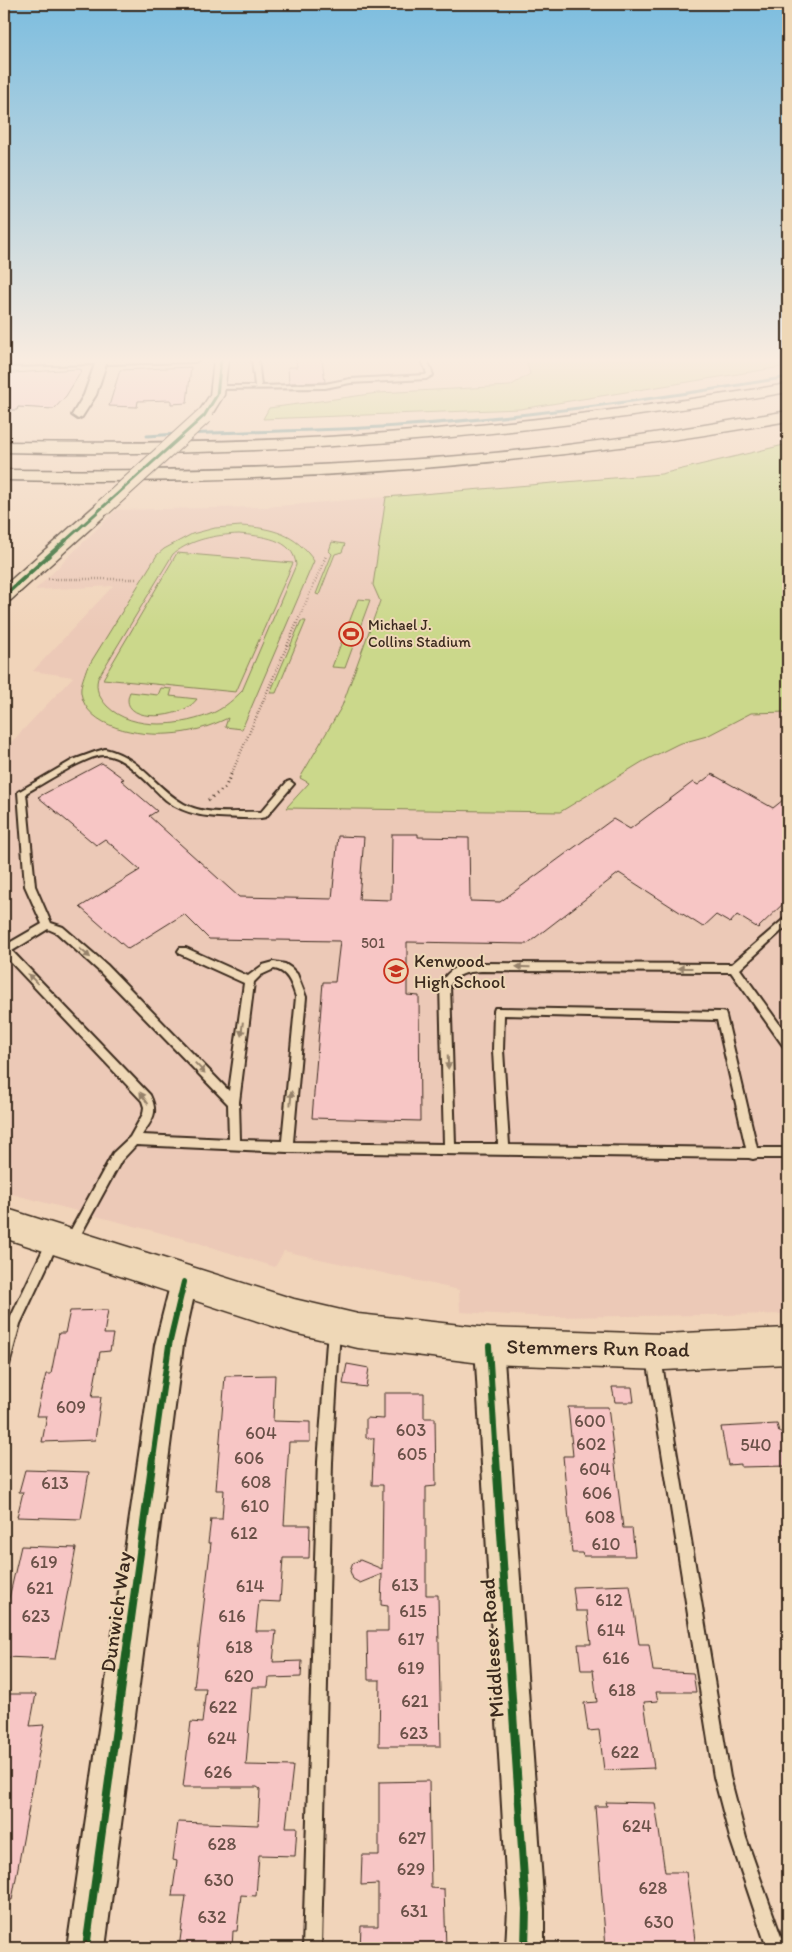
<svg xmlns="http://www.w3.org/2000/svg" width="792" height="1952" viewBox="0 0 792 1952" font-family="Itim,sans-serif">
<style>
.built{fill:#ecc9b7}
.green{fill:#cbd88b;stroke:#838154;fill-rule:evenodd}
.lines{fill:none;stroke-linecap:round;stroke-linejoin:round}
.stream{stroke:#618b89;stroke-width:3}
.building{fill:#f7c6c5;stroke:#3b2a1e}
.lane-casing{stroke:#3b2a1e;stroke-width:4}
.street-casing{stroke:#3b2a1e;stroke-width:4}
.secondary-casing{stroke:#3b2a1e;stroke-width:3}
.highway-casing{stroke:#3b2a1e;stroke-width:3}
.path-far1{stroke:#3b2a1e;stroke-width:2.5;stroke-dasharray:0.5 2.5;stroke-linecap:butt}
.path{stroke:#3b2a1e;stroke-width:3;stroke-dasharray:1 4;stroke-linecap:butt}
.lane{fill:#efd8b7;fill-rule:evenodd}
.street{fill:#efd8b7;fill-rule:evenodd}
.secondary{fill:#efd8b7;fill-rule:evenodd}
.highway{fill:#efd8b7;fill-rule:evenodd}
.secondary-bridge-casing{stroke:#3b2a1e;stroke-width:18;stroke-linecap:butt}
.secondary-bridge{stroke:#efd8b7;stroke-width:16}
.cycleway-far3-casing{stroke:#efd8b7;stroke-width:5}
.cycleway-far2-casing{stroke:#efd8b7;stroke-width:6}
.cycleway-far1-casing{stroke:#efd8b7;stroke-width:9}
.cycleway-casing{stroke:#efd8b7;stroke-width:11}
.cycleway-far3{stroke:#1b5e20;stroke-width:3}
.cycleway-far2{stroke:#1b5e20;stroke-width:4}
.cycleway-far1{stroke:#1b5e20;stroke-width:6}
.cycleway{stroke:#1b5e20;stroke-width:8}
.oneway{fill:#95816a}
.labels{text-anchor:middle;stroke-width:4;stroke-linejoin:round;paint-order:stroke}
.far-poi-label{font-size:15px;fill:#3b2a1e;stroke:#efd8b7;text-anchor:start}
.number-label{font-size:15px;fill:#6a5148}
.poi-label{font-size:18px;fill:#3b2a1e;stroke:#efd8b7;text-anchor:start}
.near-number-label{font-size:18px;fill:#6a5148}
.near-street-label{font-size:21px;fill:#3b2a1e;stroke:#efd8b7}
</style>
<rect width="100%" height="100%" fill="#f1d4ba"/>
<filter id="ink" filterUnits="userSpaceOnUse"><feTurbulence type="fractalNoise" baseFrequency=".02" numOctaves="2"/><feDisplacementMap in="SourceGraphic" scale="10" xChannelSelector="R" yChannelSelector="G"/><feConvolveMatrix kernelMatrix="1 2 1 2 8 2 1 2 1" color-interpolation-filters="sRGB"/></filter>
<g filter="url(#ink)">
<path class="built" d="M788 456V1314L548 1317 460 1312 459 1290 284 1251 275 1267 192 1241 4 1192V750L73 677 33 671 113 586 35 590 116 510 266 507 661 474Z"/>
<g class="green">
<path d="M526 359H788V366L520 409 263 419 269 408 378 393 510 386 530 374Z"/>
<path d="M788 444V712L751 713 707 736 678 744 642 762 560 812 286 808 309 783 300 778 342 706 380 601 373 585 386 497 661 474Z"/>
<path d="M241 526C272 528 296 534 314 561L242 729 225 727 228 718C209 727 190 733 168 734 140 736 86 728 81 693 80 685 84 677 86 670L157 555 164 549 192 534 215 528ZM239 534C260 536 294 538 296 565L242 691C234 699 225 707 215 712 184 726 133 732 107 706 99 697 95 689 98 678L173 554C192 539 215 535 239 534Z"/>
<path d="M332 542 345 544 342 552 335 554 319 595 316 594 332 554 329 551Z"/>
<path d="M177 553 293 563 236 692 103 679Z"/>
<path d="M358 599 370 600 345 668 332 667Z"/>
<path d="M301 621H306L276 693H270Z"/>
<path d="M161 688 172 689 170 696 197 699C182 721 116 724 130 692L158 695Z"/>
</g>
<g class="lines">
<g class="stream">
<path d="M189 434C258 431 328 431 397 426 528 417 658 399 788 377"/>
<path d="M147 436 177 434"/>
</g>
</g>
<g class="building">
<path d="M296 359H322L325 382 289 383 288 367H297Z"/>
<path d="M191 367 187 403 171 404V400L138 401 137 407 109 406 120 370Z"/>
<path d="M78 369 82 370 66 396 54 409 18 407 17 410H4V396L12 373Z"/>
<path d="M102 763 124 779 121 780 157 811 149 816 239 897 332 899 338 836 364 837 359 899 391 900 392 834H418V837L469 838 470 901 500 902 613 819 630 829 693 782 698 785 712 774 773 808 788 796V899L758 928 737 915 730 923 716 915 703 927 619 873 527 944 407 942V995L419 996 420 1121 312 1118 323 982H335L340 941 209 939 184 914 128 949 80 907 140 870 105 839 96 845 38 797Z"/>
<path d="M108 1310 104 1334H113L110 1351 100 1352 92 1397H101L95 1440 42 1442 47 1416H36L46 1374H51L59 1333H65L70 1311Z"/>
<path d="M347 1364 369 1368 366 1387 343 1384Z"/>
<path d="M275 1375 273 1421 310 1422V1442H289L284 1525H310L309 1558H283L280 1602 259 1601 256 1631H276L273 1662 302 1661 301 1677 269 1678 268 1687H252L246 1765 293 1766 286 1827H297L295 1856 259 1855 256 1896 241 1895 237 1931H233L232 1948H179L186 1896H172L177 1861 173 1860 178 1822 258 1825 260 1789 257 1787H183L191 1722 202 1723 206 1688H194L211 1543H208L211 1519H222L224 1490H216L225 1376Z"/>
<path d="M612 1387H632L634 1402H615Z"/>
<path d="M384 1393H424V1418H435L436 1486 426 1487V1595H438L441 1746H379L380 1680H368L367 1631H388V1606L381 1605 382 1574 360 1583 353 1579 350 1571 353 1563 360 1560 382 1569 383 1485H372L374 1438H366V1418L384 1419Z"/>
<path d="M568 1407H608L623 1528H632L635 1556H583L582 1553H572L563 1456H573Z"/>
<path d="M777 1424 779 1432H788V1466L741 1467V1464L728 1465 721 1427Z"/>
<path d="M25 1470 89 1472 81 1519 17 1517 23 1492H19Z"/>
<path d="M21 1546 76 1548 55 1659 4 1657V1620Z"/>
<path d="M630 1585 639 1644H649L653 1671 693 1673 696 1692H656L658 1701 644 1702 654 1768 604 1770 599 1730 588 1731 584 1703 597 1702 593 1670H581L578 1644H591L587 1611H576L573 1587Z"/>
<path d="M4 1694H36L30 1726 44 1725 12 1900 4 1899Z"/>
<path d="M429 1781 431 1888 444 1889 446 1948H360L361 1926H378V1884L361 1885 362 1855H379V1782Z"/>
<path d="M606 1802 655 1803 665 1872H686L696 1948H606L595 1806H607Z"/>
</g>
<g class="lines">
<g class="lane-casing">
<g id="lane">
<path d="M252 359H258L261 386 325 384 350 379 425 375 427 374 422 359H427L433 375 426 379 350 383 325 388 215 389V387L217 386H255Z"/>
<path d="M105 749C140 757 154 787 184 804 206 816 237 811 261 812L287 782 290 781 294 784 266 817C259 819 251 818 243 818 216 817 189 818 166 800 151 787 126 756 105 755 88 754 43 784 26 793L35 886 51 923 63 927 107 965 229 1091 244 983 180 954 178 951 180 948H186L248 976 263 965 274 962 285 964 291 968 297 974 306 997 293 1142 444 1144 440 985C450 966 461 964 481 963L732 964 785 918 788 917V925L740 969 788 1036V1048L784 1047 731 972 481 971C467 972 458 973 450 985L455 1144H498L493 1050 494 1011 495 1008 721 1012 725 1013 726 1016 757 1148H788V1158H757L753 1159 749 1158 287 1152 136 1145 121 1161 74 1247 70 1249 66 1247 64 1243 66 1239 113 1153 130 1137 143 1114 144 1107 142 1101 4 955V946L42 924 25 886 18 792 73 760 95 752ZM48 929 57 933 99 971 228 1104 229 1139 142 1135C152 1119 159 1114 150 1095L12 951ZM274 969C288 971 292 985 296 997L282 1141 240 1140 239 1102 254 982 261 975ZM504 1015 717 1020 746 1148 509 1145 503 1050Z"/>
<path d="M53 1235 57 1237 59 1241 20 1324 9 1365 4 1367V1337L8 1323 49 1237Z"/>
<path d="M334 1323 339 1325 340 1329 332 1462 321 1948H303L318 1462 328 1329 329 1325Z"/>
<path d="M654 1351 659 1353 661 1358 730 1777 746 1838 785 1948H767L730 1838 714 1777 647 1358 649 1353Z"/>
</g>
</g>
<g class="street-casing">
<g id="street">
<path d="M200 359 195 362 106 364 96 395 82 417 78 419 72 415 84 395 95 364 4 366V360Z"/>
<path d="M184 1269 193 1273 197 1282 183 1345 105 1948H67L155 1345 171 1282 175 1273Z"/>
<path d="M489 1332 499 1336 503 1346 544 1909V1948H506L508 1909 475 1346 479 1336Z"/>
</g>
</g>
<g class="secondary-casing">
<g id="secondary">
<path d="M214 359H228L224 395 209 419 204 421 196 416 210 395Z"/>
<path d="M104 502 110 503 113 507 110 511 11 600 4 602V586L98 503Z"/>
<path d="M4 1208 294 1299 358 1314 489 1328 664 1334 788 1328V1364L664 1370 489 1364 358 1348 294 1333 4 1238Z"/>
</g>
</g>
<g class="highway-casing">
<g id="highway">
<path d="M788 384V392C529 437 267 459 4 452V442C136 444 268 443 399 432 530 422 659 405 788 384Z"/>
<path d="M788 411V421C529 467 267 486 4 480V470C168 472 331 468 494 453 593 444 690 428 788 411Z"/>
</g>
</g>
<g class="path-far1">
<path d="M48 579H138"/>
<path d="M231 775 326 556"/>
</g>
<path class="path" d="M208 800 225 788 231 774"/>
<use href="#lane" class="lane"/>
<use href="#street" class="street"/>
<use href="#secondary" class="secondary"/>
<use href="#highway" class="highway"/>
<g class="secondary-bridge-casing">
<path id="secondary-bridge" d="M104 507 204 416"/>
</g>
<use href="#secondary-bridge" class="secondary-bridge"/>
<g class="cycleway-far3-casing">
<path id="cycleway-far3" d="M64 542 204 416 217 395 221 359"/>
</g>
<g class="cycleway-far2-casing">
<path id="cycleway-far2" d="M4 596 66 540"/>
</g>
<g class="cycleway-far1-casing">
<g id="cycleway-far1">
<path d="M489 1346 496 1459"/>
<path d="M153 1459 169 1345 184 1282"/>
</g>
</g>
<g class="cycleway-casing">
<g id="cycleway">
<path d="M496 1458 526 1909 525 1948"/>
<path d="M86 1948 153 1458"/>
</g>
</g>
<use href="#cycleway-far3" class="cycleway-far3"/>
<use href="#cycleway-far2" class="cycleway-far2"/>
<use href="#cycleway-far1" class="cycleway-far1"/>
<use href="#cycleway" class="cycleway"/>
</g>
<defs><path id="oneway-solid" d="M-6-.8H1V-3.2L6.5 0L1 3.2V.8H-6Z" transform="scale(1.25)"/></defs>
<g class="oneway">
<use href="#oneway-solid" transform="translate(85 953) rotate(40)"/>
<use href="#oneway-solid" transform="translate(523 967) rotate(-179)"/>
<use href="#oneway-solid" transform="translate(685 968) rotate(-180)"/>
<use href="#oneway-solid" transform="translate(33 979) rotate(-134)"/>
<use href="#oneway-solid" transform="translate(242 1029) rotate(97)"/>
<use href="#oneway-solid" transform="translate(448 1062) rotate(88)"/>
<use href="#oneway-solid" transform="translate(200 1068) rotate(46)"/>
<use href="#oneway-solid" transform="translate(144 1098) rotate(-125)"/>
<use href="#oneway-solid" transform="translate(291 1098) rotate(-85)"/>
</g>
</g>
<linearGradient id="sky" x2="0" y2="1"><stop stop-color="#7cbddf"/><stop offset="0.57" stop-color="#f9ece0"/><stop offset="1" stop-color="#f9ece0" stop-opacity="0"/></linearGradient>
<rect width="792" height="632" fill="url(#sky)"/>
<defs>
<g id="stadium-ring" transform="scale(1.25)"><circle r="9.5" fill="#efd8b7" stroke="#c8321e" stroke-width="1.5"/><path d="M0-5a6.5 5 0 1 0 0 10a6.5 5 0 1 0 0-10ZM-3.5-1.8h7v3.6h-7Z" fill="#c8321e"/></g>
<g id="school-ring" transform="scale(1.25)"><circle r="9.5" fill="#efd8b7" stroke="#c8321e" stroke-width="1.5"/><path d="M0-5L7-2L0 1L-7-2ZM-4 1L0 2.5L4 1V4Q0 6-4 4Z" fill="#c8321e"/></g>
</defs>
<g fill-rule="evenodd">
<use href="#stadium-ring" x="351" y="634"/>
<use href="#school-ring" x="396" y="971"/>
</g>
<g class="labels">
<g class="far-poi-label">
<text x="368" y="630">Michael J.<tspan x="368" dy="17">Collins Stadium</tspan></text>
</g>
<g class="number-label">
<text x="373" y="948">501</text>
</g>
<g class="poi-label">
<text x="414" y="967">Kenwood<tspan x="414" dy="21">High School</tspan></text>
</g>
<g class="near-number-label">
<text x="71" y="1413">609</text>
<text x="590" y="1427">600</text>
<text x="411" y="1436">603</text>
<text x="261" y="1439">604</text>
<text x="591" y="1450">602</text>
<text x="756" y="1451">540</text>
<text x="412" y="1460">605</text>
<text x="249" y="1464">606</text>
<text x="595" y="1475">604</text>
<text x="256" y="1488">608</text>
<text x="55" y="1489">613</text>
<text x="597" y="1499">606</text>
<text x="255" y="1512">610</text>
<text x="600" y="1523">608</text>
<text x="244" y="1539">612</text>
<text x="606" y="1550">610</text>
<text x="44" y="1568">619</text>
<text x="405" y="1591">613</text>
<text x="250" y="1592">614</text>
<text x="40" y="1594">621</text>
<text x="609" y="1606">612</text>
<text x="413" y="1617">615</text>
<text x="36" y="1622">623</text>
<text x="232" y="1622">616</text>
<text x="611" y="1636">614</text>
<text x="411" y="1645">617</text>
<text x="239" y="1653">618</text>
<text x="616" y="1664">616</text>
<text x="411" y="1674">619</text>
<text x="239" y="1682">620</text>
<text x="622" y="1696">618</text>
<text x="415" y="1707">621</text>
<text x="223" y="1713">622</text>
<text x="414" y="1739">623</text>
<text x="222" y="1744">624</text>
<text x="625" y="1758">622</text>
<text x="218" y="1778">626</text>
<text x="637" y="1832">624</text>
<text x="412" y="1844">627</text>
<text x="222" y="1850">628</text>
<text x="411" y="1875">629</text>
<text x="219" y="1886">630</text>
<text x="653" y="1894">628</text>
<text x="414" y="1917">631</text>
<text x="212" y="1923">632</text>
<text x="659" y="1928">630</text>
</g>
<g class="near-street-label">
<text transform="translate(598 1348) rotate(1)" y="7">Stemmers Run Road</text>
<text transform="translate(116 1612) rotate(-82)" y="7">Dunwich Way</text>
<text transform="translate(492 1648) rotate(-94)" y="7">Middlesex Road</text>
</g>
</g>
<rect width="792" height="1952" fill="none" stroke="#efd8b7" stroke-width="20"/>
<rect x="10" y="10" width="772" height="1932" fill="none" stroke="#3b2a1e" stroke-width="2" filter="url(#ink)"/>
</svg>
